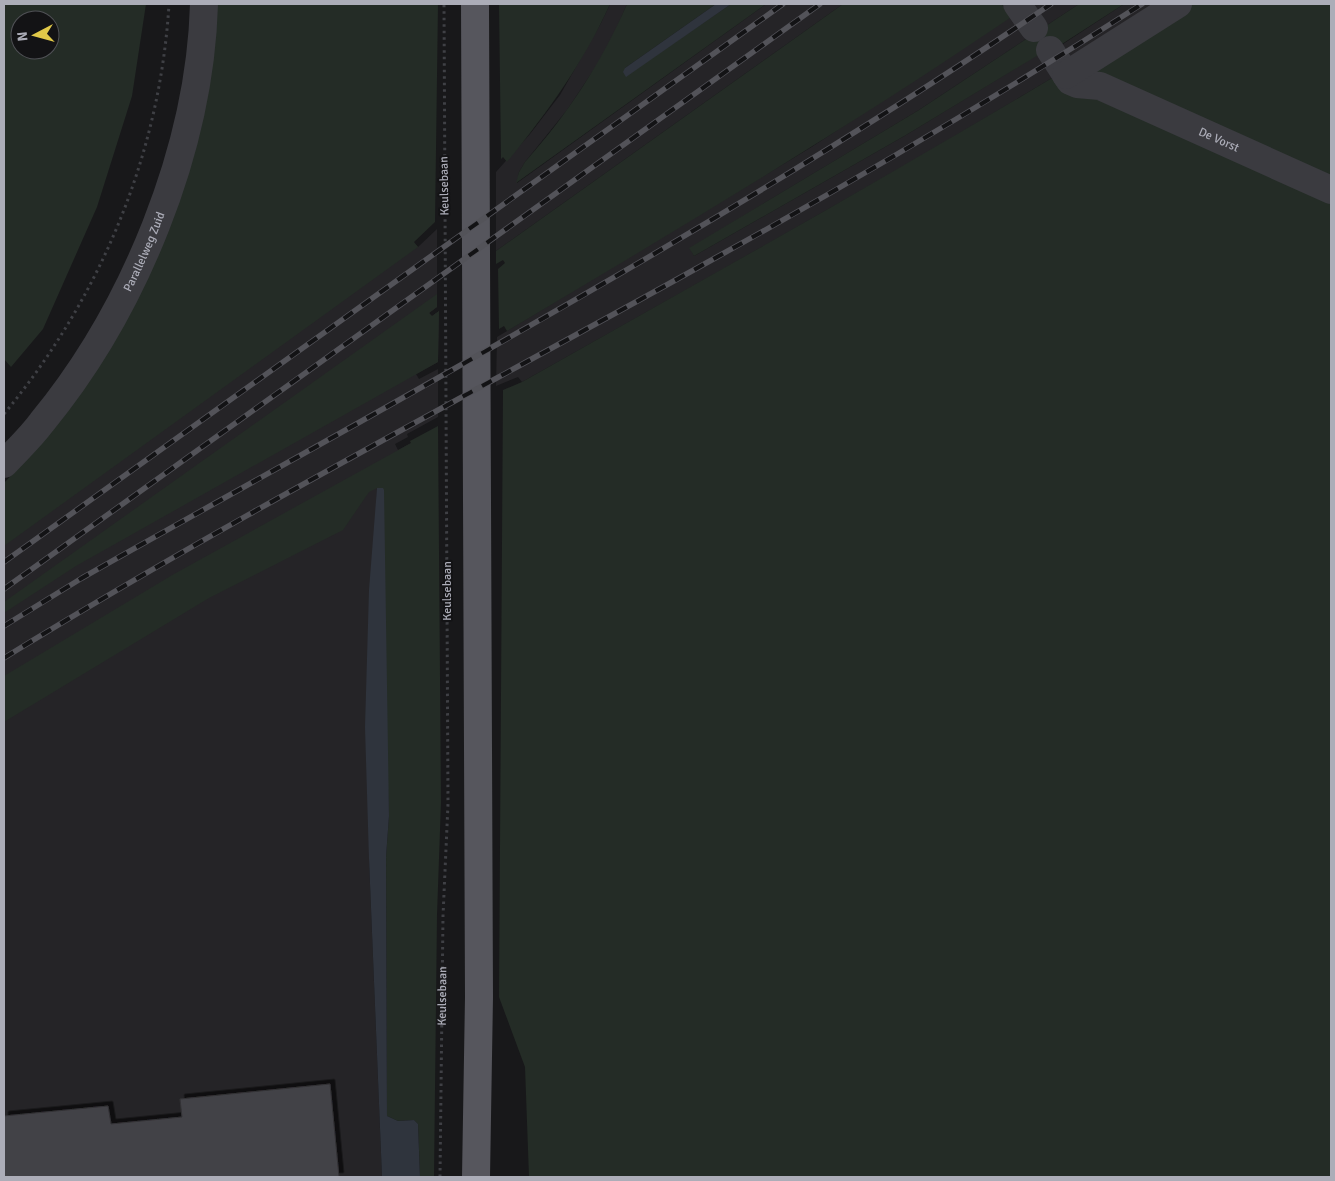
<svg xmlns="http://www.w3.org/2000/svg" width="1335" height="1181" viewBox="0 0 1335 1181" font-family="Signika,sans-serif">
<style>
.built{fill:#252427}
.green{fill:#242c26;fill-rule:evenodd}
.water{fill:#2f343d}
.building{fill:#434247;stroke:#333236;filter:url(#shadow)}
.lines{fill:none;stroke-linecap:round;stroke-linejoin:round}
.path{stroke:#3f4045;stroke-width:3;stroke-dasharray:2.5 4;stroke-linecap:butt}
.minor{stroke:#3b3b40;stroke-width:28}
.major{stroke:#56565d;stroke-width:28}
.rail-casing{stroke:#535359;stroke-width:5.5}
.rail{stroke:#131315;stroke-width:4;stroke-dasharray:11;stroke-linecap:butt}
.labels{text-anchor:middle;stroke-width:4;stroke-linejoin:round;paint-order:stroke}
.street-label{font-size:12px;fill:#acadb8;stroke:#131315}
</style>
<defs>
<filter id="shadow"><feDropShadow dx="4.5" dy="-4.5" stdDeviation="0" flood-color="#0009"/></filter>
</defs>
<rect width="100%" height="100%" fill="#18181a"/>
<g class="built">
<path d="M610 4H627L615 32 599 62 567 110 525 162 519 172 517 183 766 4H843L496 251V172L530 134 560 95 601 23Z"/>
<path d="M1020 4H1079L919 110 690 248 694 256 906 135 1060 41 1063 44 1124 4H1171L1074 65 923 155 725 268 522 382 518 377 496 386 497 337 810 148 1009 18 1007 13Z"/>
<path d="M437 229V307L429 313 432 316 439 311 438 362 416 374 419 379 438 369V417L407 434 408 437 395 444 398 450 411 443 377 488 369 859 382 1177H4V502L406 234 418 247Z"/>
</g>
<g class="green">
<path d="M4 4H146L132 96 97 207 43 329 11 367 4 359ZM20 20H50V50H20Z"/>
<path d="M215 4H438L435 222 414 242 418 247 4 546V483L23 463 98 366Z"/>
<path d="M499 4H610C584 62 547 113 507 162L503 157 501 159Z"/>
<path d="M627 4H716L625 68 626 76 731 4H766L516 183 519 172 525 162C567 115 602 62 627 4Z"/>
<path d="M843 4H1002L1010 18C846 129 677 230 507 331L504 326 499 329 498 269 505 263 503 260 496 264V251Z"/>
<path d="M1079 4H1124L1062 44 1060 42 906 135 694 256 689 248 919 110Z"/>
<path d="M1186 4H1331V184L1080 71Z"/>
<path d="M1052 78 1058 85 1083 88 1331 197V1177H529L525 1067 499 997 503 390 522 382C699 282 877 183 1052 78Z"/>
<path d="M437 294V307L429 313 432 316 439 311 438 362 76 566 4 613V602Z"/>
<path d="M438 426 441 802 437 915 434 1177H420L418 1124 414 1120 398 1121 387 1116 386 857 389 816 377 488 369 492 343 530 209 598 4 722V676L174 574 411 443 410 441Z"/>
</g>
<g class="water">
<path d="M716 4H731L626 77 623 72 625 68Z"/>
<path d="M377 488H383L384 490 389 816 386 857 387 1116 398 1121 414 1120 418 1124 420 1177H382L369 859 365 727 369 590Z"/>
</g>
<path class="building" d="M330 1084 339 1177H4V1116L108 1106 111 1124 182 1117 180 1099Z"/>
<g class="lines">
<g class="path">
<path d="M4 414C100 298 160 155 169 4"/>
<path id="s1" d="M440 1177 443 916 448 804 444 4"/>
</g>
<g class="minor">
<path d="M1017 4 1034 28"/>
<path id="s2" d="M1050 50 1070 81 1077 84 1100 86 1331 190"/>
<path d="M1066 75 1178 4"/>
<path id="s3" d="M4 464C17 450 31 437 42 422 134 310 200 149 204 4"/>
</g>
<path class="major" d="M475 4 479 997 476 1177"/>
<g class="rail-casing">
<g id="rail">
<path d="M4 562 783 4"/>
<path d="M4 589 820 4"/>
<path d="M4 626 82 578C409 393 741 216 1051 4"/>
<path d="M4 658C236 515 479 390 717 257 861 177 1003 93 1142 4"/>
</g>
</g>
<use href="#rail" class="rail"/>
</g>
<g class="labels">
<g class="street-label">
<text dy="4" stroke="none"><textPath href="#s2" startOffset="198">De Vorst</textPath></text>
<text transform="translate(444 186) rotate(-91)" y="4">Keulsebaan</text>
<text dy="4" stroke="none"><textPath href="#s3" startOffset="256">Parallelweg Zuid</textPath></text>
<text transform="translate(447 591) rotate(-90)" y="4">Keulsebaan</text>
<text dy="4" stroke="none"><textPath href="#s1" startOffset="181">Keulsebaan</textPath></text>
</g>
</g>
<rect width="1335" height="1181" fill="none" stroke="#acadb8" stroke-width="10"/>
<g transform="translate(35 35) rotate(264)"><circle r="24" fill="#131315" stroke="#505156"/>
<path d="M0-4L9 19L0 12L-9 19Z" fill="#e1c949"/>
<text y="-8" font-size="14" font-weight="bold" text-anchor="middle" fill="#acadb8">N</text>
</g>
</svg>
